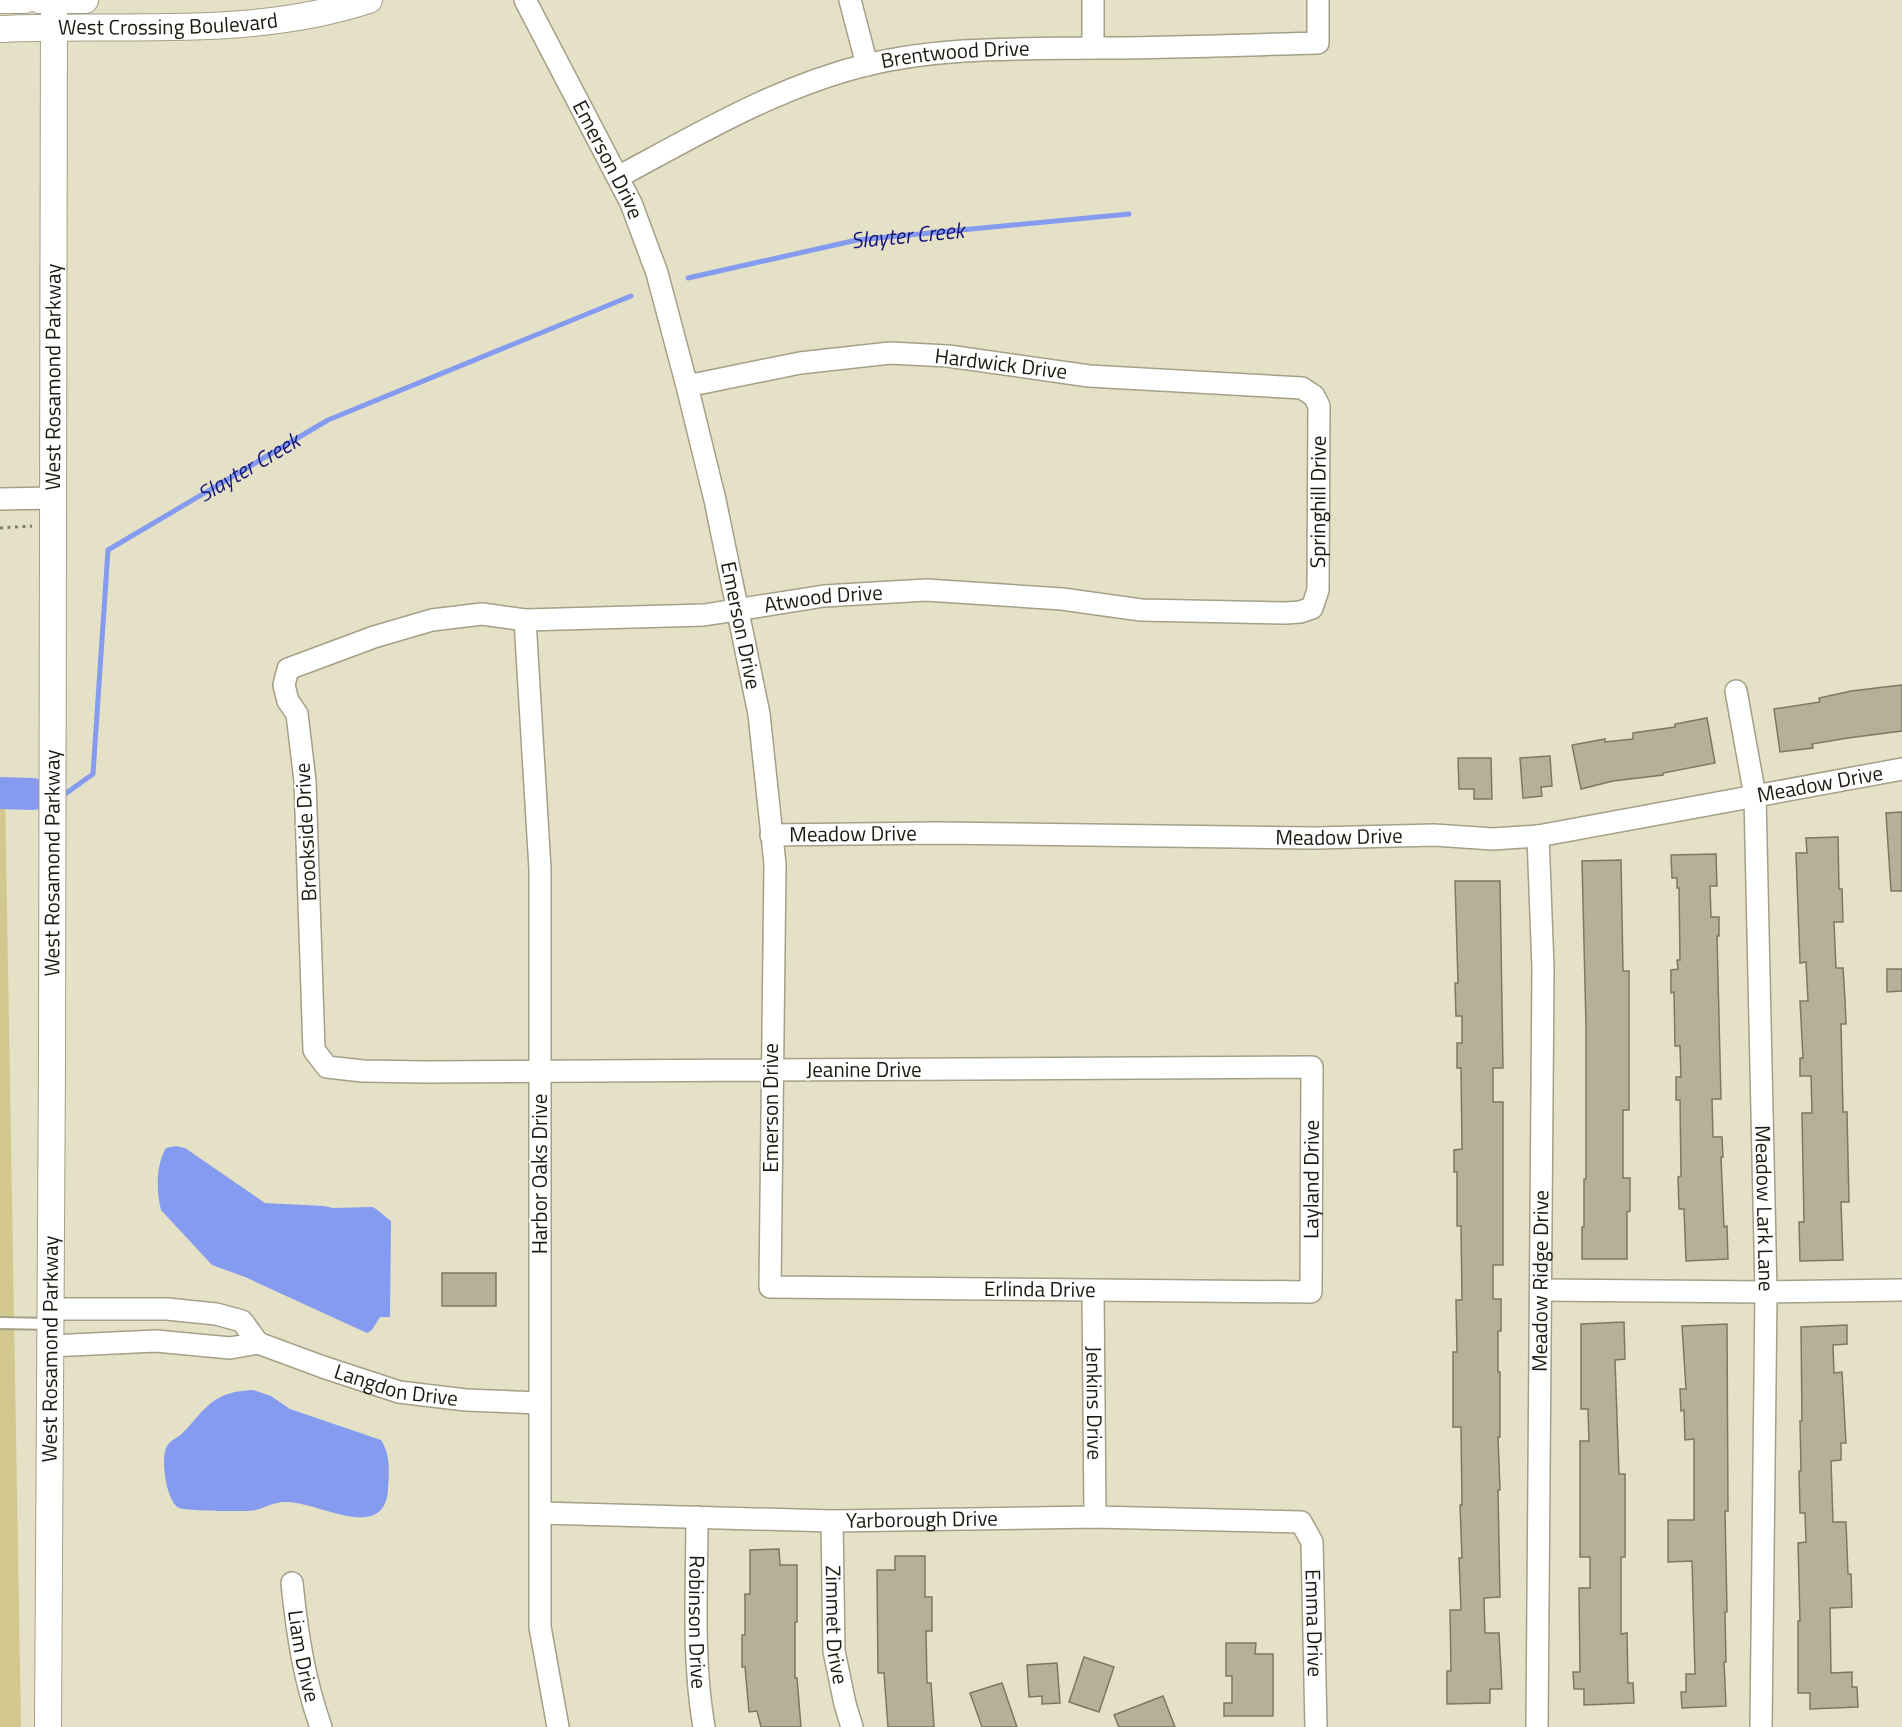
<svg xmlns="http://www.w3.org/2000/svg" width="1902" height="1727" viewBox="0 0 1902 1727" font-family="'Titillium Web',sans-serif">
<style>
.green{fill:#d2c78d}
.water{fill:#859bef}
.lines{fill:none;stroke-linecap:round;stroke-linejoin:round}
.stream{stroke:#859bef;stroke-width:5}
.river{stroke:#859bef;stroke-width:32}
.building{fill:#b5b098;stroke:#7d7861;stroke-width:1.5}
.service-casing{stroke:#a49f87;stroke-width:14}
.minor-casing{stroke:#a49f87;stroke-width:24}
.tertiary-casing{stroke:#a49f87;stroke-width:28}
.path{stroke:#83806e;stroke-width:3;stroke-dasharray:3 4.5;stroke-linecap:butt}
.service{stroke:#fff;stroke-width:10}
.minor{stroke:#fff;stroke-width:21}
.tertiary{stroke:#fff;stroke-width:26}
.labels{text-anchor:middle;stroke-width:4.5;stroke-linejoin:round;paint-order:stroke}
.street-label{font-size:21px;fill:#1c1a11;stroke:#fff}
.water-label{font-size:22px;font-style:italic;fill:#171677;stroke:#fff}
</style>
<rect width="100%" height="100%" fill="#e5e1c7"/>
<path class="green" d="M0 791H5L21 1727H0Z"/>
<g class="water">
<path d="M176 1146 185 1148 265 1203 324 1206 333 1208 373 1207C380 1211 384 1216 391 1221L390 1317H380L372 1330 367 1333 245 1277 212 1265 161 1210C156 1191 156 1164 166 1148Z"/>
<path d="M253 1390 271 1396 290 1409 381 1440C391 1456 389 1471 388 1489 385 1544 319 1502 287 1502 276 1501 266 1507 256 1510 249 1512 185 1511 179 1508 166 1501 161 1461 166 1448 168 1443 174 1439 179 1436 187 1430 191 1423 198 1416 214 1397 228 1391 253 1390Z"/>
</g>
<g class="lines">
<g class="stream">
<path id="s1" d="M688 278 857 240 1129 214"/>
<path id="s2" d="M65 794 93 774 108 550 328 420 631 296"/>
</g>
<path class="river" d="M0 793 33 794"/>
</g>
<g class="building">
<path d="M1902 685V731L1848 738 1812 744 1813 748 1780 752 1774 709 1820 702 1819 698 1851 691Z"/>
<path d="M1707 718 1715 763 1663 773V775L1613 781 1581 789 1572 745 1605 739V742L1633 739V733L1675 727V724Z"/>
<path d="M1550 756 1552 786 1541 787 1542 796 1523 798 1520 758Z"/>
<path d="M1458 758H1491L1492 799H1474V789H1459Z"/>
<path d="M1902 812V891H1891L1886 813Z"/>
<path d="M1838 837 1839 889H1842L1843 922H1834L1836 968H1843L1845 999 1846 1024H1841L1843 1112H1847L1849 1202H1841L1843 1260 1800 1261 1799 1222H1804L1802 1113H1812L1811 1076H1800V1058H1803L1800 1001H1808L1806 962 1800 963 1796 853H1807L1806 838Z"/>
<path d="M1716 854 1717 886H1710L1711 917H1719V936H1717L1721 1099H1712L1713 1137H1722L1723 1157H1721L1724 1227 1727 1226 1728 1259 1686 1261 1684 1209H1679L1678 1177 1681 1176 1680 1100H1676V1077H1681L1680 1046H1675L1674 992 1671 993V970L1678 969 1677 960H1680L1679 888H1677V878H1672L1671 855Z"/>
<path d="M1621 860 1623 971H1629V1110H1623V1178H1630V1211L1627 1212V1259H1582V1227H1584V1179H1586V1026L1582 861Z"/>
<path d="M1455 881H1500L1503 1068H1493V1102H1503V1265H1493V1299H1501V1331H1498V1372H1500V1437H1498L1500 1490H1498L1500 1597 1484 1598 1485 1633H1499L1502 1689H1490V1703L1447 1704V1671H1451L1450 1610H1461L1459 1558H1462L1460 1505H1462L1461 1427H1453V1352H1457L1456 1300H1462L1461 1226H1457V1172H1454V1150L1462 1149 1461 1068H1457V1043H1462V1016H1456L1455 983H1458Z"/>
<path d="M1887 969H1902V991L1887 992Z"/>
<rect x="442" y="1273" width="54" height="33"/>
<path d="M1624 1322 1625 1359 1615 1360 1619 1474H1625V1557H1621V1634L1627 1633 1628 1683H1633L1634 1703 1584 1705V1689H1574L1573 1672H1580L1579 1588H1590V1557H1580V1441H1589L1588 1409H1581V1324Z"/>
<path d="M1727 1324 1728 1511H1725L1727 1612H1725L1726 1662H1724L1726 1706 1682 1708 1681 1692H1686V1674H1695L1692 1561 1668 1562V1520H1694V1439L1685 1440 1684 1410 1681 1411 1680 1389H1686L1682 1326Z"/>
<path d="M1847 1325V1344L1833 1345 1834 1373 1842 1372 1846 1443H1841V1460L1831 1461 1833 1522H1846L1848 1574H1851L1852 1607 1830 1608 1831 1673 1852 1672V1687H1857L1858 1707 1810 1709V1693H1798V1621H1800L1798 1543 1806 1542 1805 1513H1800L1799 1471H1801L1800 1421H1802L1801 1327Z"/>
<path d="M779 1549 780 1565H797V1622H795V1678H797L801 1727H761L757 1711 749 1712 745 1667H742V1635H745V1594H750V1550Z"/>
<path d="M895 1556H925V1597H932V1631H926L927 1683H931L934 1727H888L884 1673H878L877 1570H895Z"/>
<path d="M1226 1643H1256L1255 1654H1273V1716H1224V1703H1232V1676H1226Z"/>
<path d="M1084 1657 1114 1667 1099 1712 1069 1702Z"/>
<path d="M1057 1663 1060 1703 1042 1704V1696L1029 1697 1027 1665Z"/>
<path d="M1002 1683 1017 1727H982L970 1693Z"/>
<path d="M1163 1696 1175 1727H1119L1114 1715Z"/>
</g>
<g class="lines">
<g class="service-casing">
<path id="service" d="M0 1323 50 1324"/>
</g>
<g class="minor-casing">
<g id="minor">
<path id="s3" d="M525 0 631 203 657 273 687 386 715 500 759 714 775 864 770 1287 1311 1292 1312 1067 426 1072 363 1071 327 1067 314 1050 305 781 297 714 288 701 284 685 288 669 374 637 432 620 482 614 525 620 704 615 824 596 926 590 1062 599 1141 610 1286 613 1300 612 1312 608 1318 590 1319 406 1314 396 1302 388 1089 376 948 356 890 353 800 363 687 386"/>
<path d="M850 0 867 65"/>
<path d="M1093 0V48"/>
<path id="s4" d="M618 177C698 134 777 87 866 65 940 47 1015 49 1091 48 1167 48 1242 45 1318 43V0"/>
<path d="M0 499 54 498"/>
<path d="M525 620 540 869V1627L558 1727"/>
<path id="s5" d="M1736 691 1755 796 1766 1292 1761 1727"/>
<path id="s6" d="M771 835 938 833 1316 838 1434 835 1493 839 1538 836 1902 769"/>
<path d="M1541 1290 1766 1292 1902 1290"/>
<path id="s7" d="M1093 1291 1095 1517"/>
<path d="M51 1309H167L216 1314 242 1321 258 1343"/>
<path id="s8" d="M50 1346 156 1341 230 1348 258 1343 323 1367 399 1392 466 1400 540 1403"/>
<path id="s9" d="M541 1513 832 1521 1095 1517 1301 1522 1312 1542 1316 1727"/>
<path id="s10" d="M697 1517C697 1587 692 1658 704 1727"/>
<path id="s11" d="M832 1521 834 1651 845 1704 852 1727"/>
<path id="s12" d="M292 1583C297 1632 304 1680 321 1727"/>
<path id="s13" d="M1537 1727 1543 968 1538 836"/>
</g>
</g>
<g class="tertiary-casing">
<g id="tertiary">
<path d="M0 0H25"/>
<path d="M39 0H85"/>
<path id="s14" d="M0 29C123 23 250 39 369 0"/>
<path id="s15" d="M48 1727 52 1064 54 0"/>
</g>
</g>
<path class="path" d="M0 528 32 526"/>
<use href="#service" class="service"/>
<use href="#minor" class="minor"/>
<use href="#tertiary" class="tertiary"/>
</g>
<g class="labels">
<g class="street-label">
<text dy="7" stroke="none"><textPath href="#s14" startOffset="168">West Crossing Boulevard</textPath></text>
<text dy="7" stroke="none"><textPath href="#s4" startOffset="363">Brentwood Drive</textPath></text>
<text dy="7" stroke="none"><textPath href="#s3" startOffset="180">Emerson Drive</textPath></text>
<text transform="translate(1001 364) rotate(7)" y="7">Hardwick Drive</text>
<text dy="7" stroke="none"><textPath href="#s15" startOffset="1350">West Rosamond Parkway</textPath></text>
<text dy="7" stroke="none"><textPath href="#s3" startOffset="4632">Springhill Drive</textPath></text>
<text dy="7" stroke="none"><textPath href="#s3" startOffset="4034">Atwood Drive</textPath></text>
<text dy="7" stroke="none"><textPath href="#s3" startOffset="666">Emerson Drive</textPath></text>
<text dy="7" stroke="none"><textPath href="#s6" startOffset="1054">Meadow Drive</textPath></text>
<text transform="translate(306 832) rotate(-93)" y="7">Brookside Drive</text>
<text dy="7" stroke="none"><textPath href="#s6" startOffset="82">Meadow Drive</textPath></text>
<text dy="7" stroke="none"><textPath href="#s6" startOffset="568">Meadow Drive</textPath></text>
<text dy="7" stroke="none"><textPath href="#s15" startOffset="864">West Rosamond Parkway</textPath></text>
<text x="864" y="1077">Jeanine Drive</text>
<text transform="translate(771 1108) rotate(-90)" y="7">Emerson Drive</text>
<text transform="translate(540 1174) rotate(-90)" y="7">Harbor Oaks Drive</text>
<text dy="7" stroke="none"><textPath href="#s3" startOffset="1984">Layland Drive</textPath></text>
<text dy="7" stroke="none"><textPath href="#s5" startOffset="519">Meadow Lark Lane</textPath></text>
<text dy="7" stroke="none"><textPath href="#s13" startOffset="446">Meadow Ridge Drive</textPath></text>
<text dy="7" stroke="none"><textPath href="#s3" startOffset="1600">Erlinda Drive</textPath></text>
<text dy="7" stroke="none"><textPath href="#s15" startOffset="378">West Rosamond Parkway</textPath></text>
<text dy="7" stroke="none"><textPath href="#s8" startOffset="354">Langdon Drive</textPath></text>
<text dy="7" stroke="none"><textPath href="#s7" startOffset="112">Jenkins Drive</textPath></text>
<text dy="7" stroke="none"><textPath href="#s9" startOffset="381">Yarborough Drive</textPath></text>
<text dy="7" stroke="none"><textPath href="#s10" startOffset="105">Robinson Drive</textPath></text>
<text dy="7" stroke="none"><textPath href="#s9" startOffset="864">Emma Drive</textPath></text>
<text dy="7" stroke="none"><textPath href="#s11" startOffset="104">Zimmet Drive</textPath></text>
<text dy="7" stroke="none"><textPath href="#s12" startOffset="74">Liam Drive</textPath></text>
</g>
<g class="water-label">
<text dy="8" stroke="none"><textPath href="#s1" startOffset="224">Slayter Creek</textPath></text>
<text dy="8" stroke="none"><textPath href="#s2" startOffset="422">Slayter Creek</textPath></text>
</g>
</g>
</svg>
